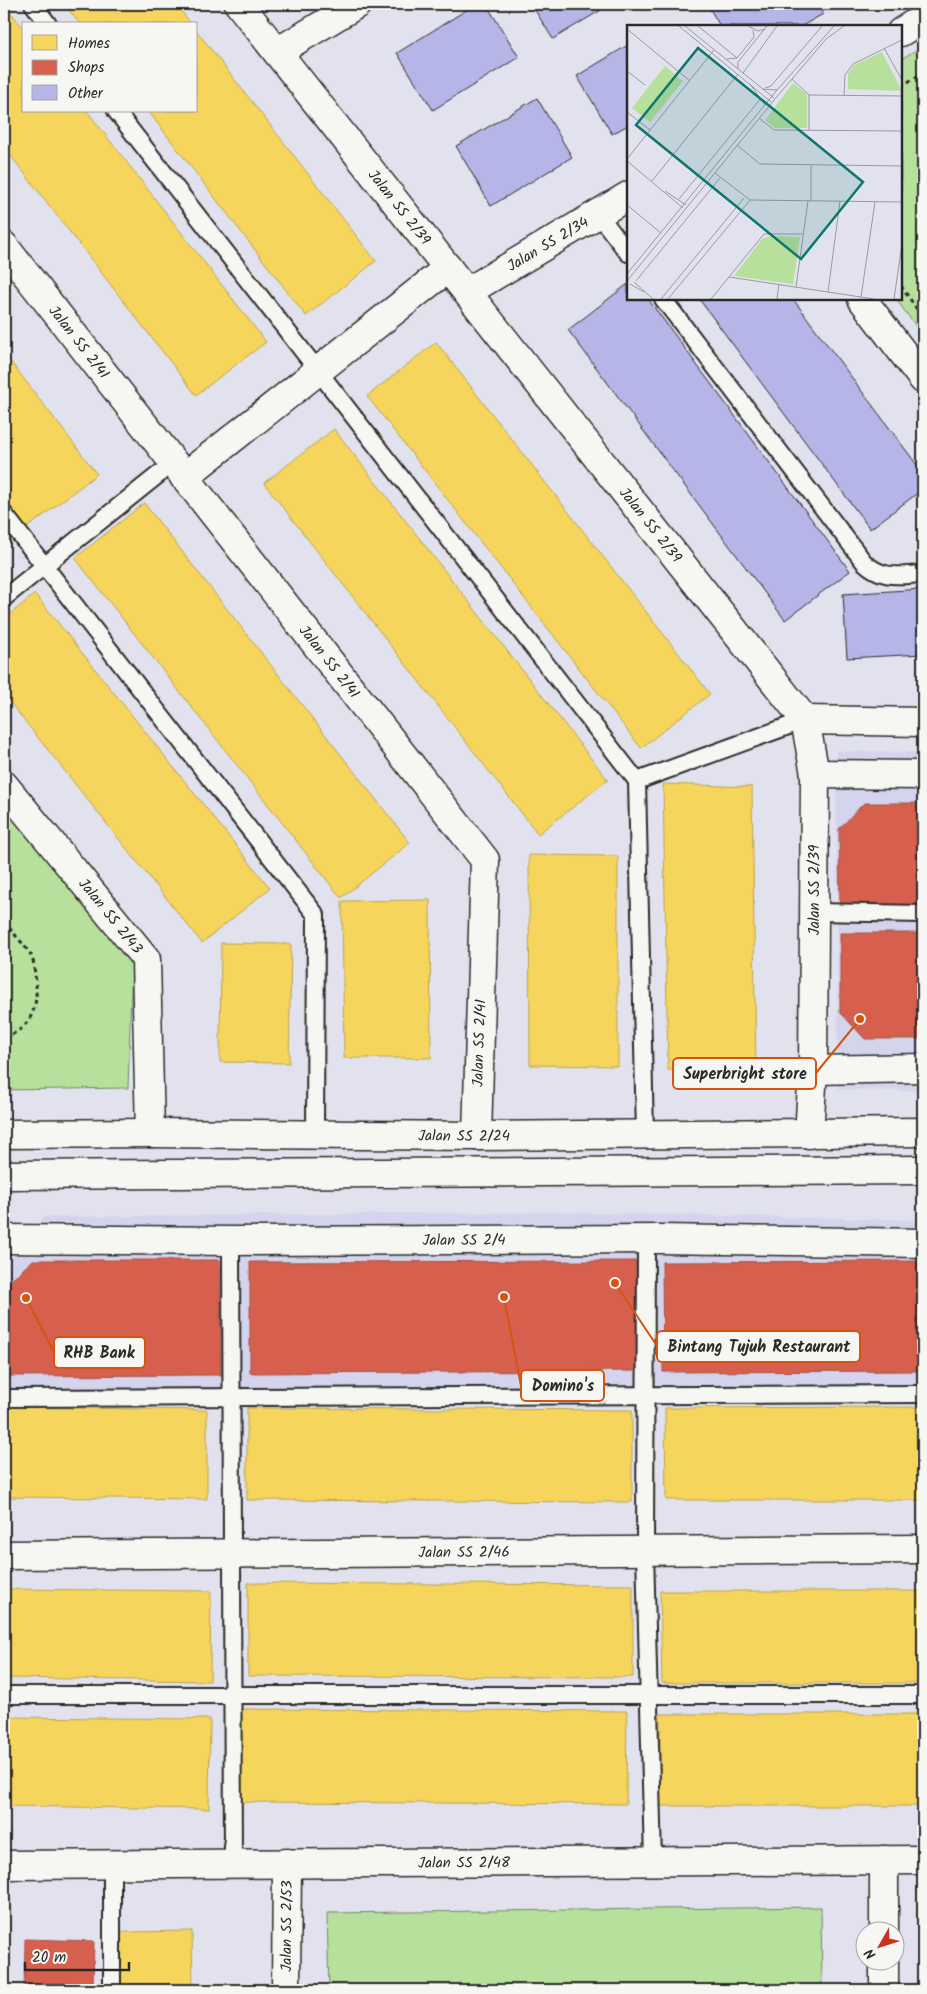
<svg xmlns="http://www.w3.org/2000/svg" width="927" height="1994" viewBox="0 0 927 1994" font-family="Kalam,sans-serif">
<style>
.built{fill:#d4d4ed}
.green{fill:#b7e09c;stroke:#718664}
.homes{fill:#f6d55c;stroke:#b9a24d}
.shops{fill:#d6604d;stroke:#a35043}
.building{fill:#b5b5e7;stroke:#2b2b2b}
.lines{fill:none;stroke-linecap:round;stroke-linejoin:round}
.service-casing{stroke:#2b2b2b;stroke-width:20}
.minor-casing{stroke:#2b2b2b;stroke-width:31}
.secondary-casing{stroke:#2b2b2b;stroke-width:31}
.path{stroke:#2b2b2b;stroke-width:3;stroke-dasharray:4 4;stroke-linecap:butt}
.service{stroke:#f6f6f2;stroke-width:16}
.minor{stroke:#f6f6f2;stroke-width:28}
.secondary{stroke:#f6f6f2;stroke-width:28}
.labels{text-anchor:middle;stroke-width:5;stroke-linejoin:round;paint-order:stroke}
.street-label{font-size:15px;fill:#2b2b2b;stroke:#f6f6f2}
.inset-road{fill:none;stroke:#9999a1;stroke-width:1}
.view{fill:#0f766e;fill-opacity:0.15;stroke:#0f766e;stroke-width:2.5}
.inset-edge{fill:none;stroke:#2b2b2b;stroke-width:2.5}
.leader{fill:none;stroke:#d5540f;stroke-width:2}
.callout-dot{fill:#d5540f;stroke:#f6f6f2;stroke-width:2}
.callout{fill:#f6f6f2;stroke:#d5540f;stroke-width:2}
.callout-label{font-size:16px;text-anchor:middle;font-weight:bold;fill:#2b2b2b}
</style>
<rect width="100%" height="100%" fill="#e2e2ef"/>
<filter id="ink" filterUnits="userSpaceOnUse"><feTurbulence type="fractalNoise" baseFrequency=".02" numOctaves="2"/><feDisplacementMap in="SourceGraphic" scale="10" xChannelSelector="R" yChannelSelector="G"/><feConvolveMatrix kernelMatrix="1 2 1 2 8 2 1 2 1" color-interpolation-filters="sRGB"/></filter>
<g filter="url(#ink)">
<g class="built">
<path d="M836 751 923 752V1091L838 1090Z"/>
<path d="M552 1212 923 1220V1384L4 1389V1266L44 1217Z"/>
</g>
<g class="green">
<path d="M923 46V336L896 299H901V59Z"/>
<path d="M4 805 132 962 128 1088 4 1090Z"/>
<path d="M821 1907 822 1990H329L327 1913Z"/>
</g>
<g class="homes">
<path d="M4 4 24 29V111H87L266 342 196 395 4 147Z"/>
<path d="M64 4H176L191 24H80Z"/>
<path d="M196 30 376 261 306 316 148 111H196Z"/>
<path d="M436 342 710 694 641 748 367 396Z"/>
<path d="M4 353 97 474 27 528 4 498Z"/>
<path d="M334 429 608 780 538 834 264 483Z"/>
<path d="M144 503 410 843 341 898 75 558Z"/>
<path d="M35 594 270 888 202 943 4 695V619Z"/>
<path d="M663 784 752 787 756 1072 668 1070Z"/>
<path d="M529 855 618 856V1066L530 1065Z"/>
<path d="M430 900 431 1058H344L342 901Z"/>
<path d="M221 943 291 944 289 1063 220 1062Z"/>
<path d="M4 1407 207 1410V1499L4 1497Z"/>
<path d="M923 1407V1500H666L665 1408Z"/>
<path d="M247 1408 632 1410V1502L247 1500Z"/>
<path d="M248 1583 633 1585V1677L248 1676Z"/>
<path d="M4 1589 211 1591 210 1681 4 1678Z"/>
<path d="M660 1591H923V1683H662Z"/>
<path d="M241 1709 627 1711 626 1804 241 1802Z"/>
<rect x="660" y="1714" width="263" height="92"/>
<path d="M4 1717 210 1719 209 1809 4 1806Z"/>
<path d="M192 1931 193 1990H121L120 1932Z"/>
</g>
<g class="shops">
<path d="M864 803H923V909H840L839 829Z"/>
<path d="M840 933H923V1039H865L840 1012Z"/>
<path d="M33 1260H220L221 1375 9 1376V1282Z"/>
<path d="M638 1261 639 1371 250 1373V1262Z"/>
<path d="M923 1261V1371L663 1372 662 1262Z"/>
<path d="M25 1939 94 1941 93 1990H24Z"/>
</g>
<g class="building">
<path d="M476 4H486L519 57 433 110 397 53Z"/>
<path d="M531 4H611L553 39Z"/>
<path d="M707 4H817L823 14 802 26H720Z"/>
<path d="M628 45V125L612 134 577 76Z"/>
<path d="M537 98 572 157 491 206 456 146Z"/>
<path d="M628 284V299H648L850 571 785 620 568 330Z"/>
<path d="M699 299H793L923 473V489L870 529Z"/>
<path d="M923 589V654L847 658 843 594Z"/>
</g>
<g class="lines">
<g class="service-casing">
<g id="service">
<path d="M33 4 48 24"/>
<path d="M116 111 637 781 645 1134"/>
<path d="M598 214 628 253"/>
<path d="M663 299 864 562C883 580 899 575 923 574"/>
<path d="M4 514 316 915 315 1135"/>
<path d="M4 598 173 463"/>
<path d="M637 781 805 720"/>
<path d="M815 912 923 914"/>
<path d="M646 1239 645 1551 653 1861"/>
<path d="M231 1241 233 1864"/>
<path d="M4 1398 923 1394"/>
<path d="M4 1695H923"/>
<path d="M112 1990V1864"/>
</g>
</g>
<g class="minor-casing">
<g id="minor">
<path id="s1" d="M239 4 805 720 815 774 813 1070 809 1134"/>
<path d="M901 32 923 18"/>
<path d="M277 52 357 4"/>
<path id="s2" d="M4 246 485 860 477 1136"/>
<path id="s3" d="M467 292 628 196"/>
<path d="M862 299 923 379"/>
<path d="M184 477 448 268"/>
<path d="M805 720 923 722"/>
<path d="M815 774 923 775"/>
<path id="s4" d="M4 785 146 959 150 1133"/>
<path d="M813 1070 923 1068"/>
<path id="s5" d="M4 1239 231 1241 660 1239 923 1243"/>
<path id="s6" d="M4 1555 923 1549"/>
<path d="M884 1860V1932"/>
<path id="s7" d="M4 1865 923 1860"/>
<path d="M884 1962V1990"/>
<path id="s8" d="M286 1990 287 1863"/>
</g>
</g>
<g class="secondary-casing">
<g id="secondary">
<path id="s9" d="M4 1134 150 1133 477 1136 923 1132"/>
<path d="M4 1175 923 1170"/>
</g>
</g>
<g class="path">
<path d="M901 86 923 73"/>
<path d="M901 286 923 318"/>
<path d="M4 922C13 933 24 944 31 955 34 960 34 969 35 975 39 1004 34 1027 4 1038"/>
</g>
<use href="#service" class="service"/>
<use href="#minor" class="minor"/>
<use href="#secondary" class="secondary"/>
</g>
</g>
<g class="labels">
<g class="street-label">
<text dy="5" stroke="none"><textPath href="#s1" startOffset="259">Jalan SS 2/39</textPath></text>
<text dy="5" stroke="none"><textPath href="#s3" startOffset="94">Jalan SS 2/34</textPath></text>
<text dy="5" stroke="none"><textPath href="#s2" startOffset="122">Jalan SS 2/41</textPath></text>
<text dy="5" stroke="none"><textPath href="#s1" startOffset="664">Jalan SS 2/39</textPath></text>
<text dy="5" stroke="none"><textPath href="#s2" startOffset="528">Jalan SS 2/41</textPath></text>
<text transform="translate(814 890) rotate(-90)" y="5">Jalan SS 2/39</text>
<text dy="5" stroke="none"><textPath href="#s4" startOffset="169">Jalan SS 2/43</textPath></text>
<text transform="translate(479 1043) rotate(-88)" y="5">Jalan SS 2/41</text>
<text dy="5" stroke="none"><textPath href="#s9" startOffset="460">Jalan SS 2/24</textPath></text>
<text dy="5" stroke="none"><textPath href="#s5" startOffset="460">Jalan SS 2/4</textPath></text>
<text dy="5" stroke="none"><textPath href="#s6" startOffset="460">Jalan SS 2/46</textPath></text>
<text dy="5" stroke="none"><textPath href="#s7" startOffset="460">Jalan SS 2/48</textPath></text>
<text dy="5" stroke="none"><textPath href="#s8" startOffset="64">Jalan SS 2/53</textPath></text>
</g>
</g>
<g transform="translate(627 25)">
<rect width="275" height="275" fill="#e2e2ef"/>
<path d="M255 27 275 66 221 64V49L227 40ZM38 41 56 56 23 97 5 83ZM166 58 180 69V103H148L138 95ZM143 211 173 212 166 259 107 251 135 214Z" fill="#b7e09c"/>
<path class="inset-road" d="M52 1 144 77M58 1 147 73M71 1 110 33M121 1 131 6 138 4M0 4 63 56M257 23 275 55M100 34 110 33 127 12 126 5M111 44V37L140 1M0 46 18 60M116 48 150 1M165 54 182 70 275 71M123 59 138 80M138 63 144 61 195 1M135 64 150 65M217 70 218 50 226 39 275 15M0 87 23 105M132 93 147 105 275 106M182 105V70M110 120 133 139 275 141M0 134 87 25M0 136 56 183M88 148 123 175 275 177M25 156 111 49M38 166 59 180M52 174 134 73M184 176V140M0 180 34 208M0 249 150 65 207 1M102 252 247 274M0 256 148 74 199 14 217 1M9 256 93 153M7 257 26 274M3 259 17 267M169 262 181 176M201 267 213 176M234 272 248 177M34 274 117 173M41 274 123 175M84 274 137 209H176M150 274 152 259M267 274 275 219"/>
<path class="view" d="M71 23 236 157 174 234 9 100Z"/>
<rect width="275" height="275" class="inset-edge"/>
</g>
<path class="leader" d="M860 1019L816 1073M615 1283L657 1346M26 1298L54 1352M504 1297L521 1386"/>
<g class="callout-dot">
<circle cx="860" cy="1019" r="5"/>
<circle cx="615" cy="1283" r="5"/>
<circle cx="26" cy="1298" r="5"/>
<circle cx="504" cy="1297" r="5"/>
</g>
<g class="callout">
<rect x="673" y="1058" width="143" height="31" rx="5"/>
<rect x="657" y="1331" width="203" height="31" rx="5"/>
<rect x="54" y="1337" width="91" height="31" rx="5"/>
<rect x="521" y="1370" width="83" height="31" rx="5"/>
</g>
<g class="callout-label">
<text x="745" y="1079">Superbright store</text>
<text x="759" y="1352">Bintang Tujuh Restaurant</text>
<text x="99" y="1358">RHB Bank</text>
<text x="563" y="1391">Domino's</text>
</g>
<rect width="927" height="1994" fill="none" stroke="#f6f6f2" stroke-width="20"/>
<rect x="10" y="10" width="907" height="1974" fill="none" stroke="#2b2b2b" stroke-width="2" filter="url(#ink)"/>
<rect x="22" y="22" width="175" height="90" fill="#f6f6f2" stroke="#a5a5a2"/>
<rect x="32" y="35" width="25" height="15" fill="#f6d55c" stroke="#a5a5a2"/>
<text x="68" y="48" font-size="15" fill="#2b2b2b">Homes</text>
<rect x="32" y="60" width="25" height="15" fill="#d6604d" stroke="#a5a5a2"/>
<text x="68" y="72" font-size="15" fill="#2b2b2b">Shops</text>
<rect x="32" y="85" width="25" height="15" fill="#b5b5e7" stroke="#a5a5a2"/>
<text x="68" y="98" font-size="15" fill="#2b2b2b">Other</text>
<g transform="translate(880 1946) rotate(231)"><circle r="24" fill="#f6f6f2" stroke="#a5a5a2"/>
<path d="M0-4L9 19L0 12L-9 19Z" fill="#c8321e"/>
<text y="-8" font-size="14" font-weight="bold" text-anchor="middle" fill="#2b2b2b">N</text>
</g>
<path d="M25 1962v8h104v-8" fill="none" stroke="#2b2b2b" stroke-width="2.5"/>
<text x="32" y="1962" font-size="15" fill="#2b2b2b" stroke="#f6f6f2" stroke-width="4" paint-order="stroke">20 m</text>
</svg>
